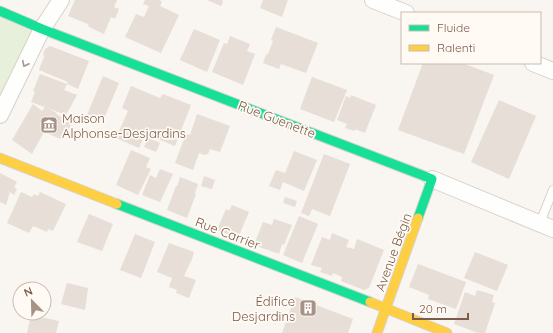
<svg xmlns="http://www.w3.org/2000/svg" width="553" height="333" viewBox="0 0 553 333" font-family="Quicksand,sans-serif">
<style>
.green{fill:#e7f0db}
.building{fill:#e6ded7}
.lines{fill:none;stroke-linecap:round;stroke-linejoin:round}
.lane-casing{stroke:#d7d1cb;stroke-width:10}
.street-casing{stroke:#d7d1cb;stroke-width:18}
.fast-casing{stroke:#d9d2cb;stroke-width:11}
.slow-casing{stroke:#d9d2cb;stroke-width:11}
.lane{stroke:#fefefd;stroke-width:8}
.street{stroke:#fefefd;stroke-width:16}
.fast{stroke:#16e098;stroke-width:9}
.slow{stroke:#ffcf43;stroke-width:9}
.oneway{stroke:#a8958b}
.labels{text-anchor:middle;stroke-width:3.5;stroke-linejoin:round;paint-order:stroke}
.poi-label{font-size:13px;fill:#7a5c4d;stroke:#fffaf3;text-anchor:start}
.street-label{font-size:13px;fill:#7a5c4d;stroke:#fffaf3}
</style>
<rect width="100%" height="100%" fill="#f9f5f0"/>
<path class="green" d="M0 11 42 29 0 115Z"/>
<g class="building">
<path d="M75 0H117L114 7 119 9 115 19 111 17 104 34 89 27 88 24 68 16Z"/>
<path d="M145 0H159L162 2 160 6 179 15 161 53 125 37 136 14 144 17 149 6 143 4Z"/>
<path d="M207 0H222L223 2 221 6Z"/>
<path d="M263 0H288L282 17 260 8Z"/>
<path d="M276 27 318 43 306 73 281 64 279 69 263 63 266 55 268 54 273 41 271 40Z"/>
<path d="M194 29 220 40 207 72 180 60Z"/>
<path d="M230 36 250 44 247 51 255 54 243 85 212 72 224 43 227 44Z"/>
<path d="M50 46 89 61 78 89 67 84 68 82 39 70 44 57 43 54 45 49Z"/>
<path d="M423 63H462L494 75 464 154 398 130Z"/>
<path d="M40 74 67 84 64 90 77 95 66 115 31 102 35 92 33 91Z"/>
<path d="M103 76 119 83 103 121 87 115Z"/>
<path d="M312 77 347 90 334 122 300 109Z"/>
<path d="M131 86 160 98 163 94 191 105 175 146 145 134 139 148 116 138 128 111 122 108Z"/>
<path d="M351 95 376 105 365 133 355 129V131L345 128 347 124 337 120 346 96 350 98Z"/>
<path d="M499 100 536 116 509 179 471 162Z"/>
<path d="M33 104 42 111 45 107 57 113 56 114 72 123 63 140 44 132 32 154 12 140Z"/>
<path d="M197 114 230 126 220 152 210 149 208 154 204 155 199 153 193 170 175 163 186 134 190 135Z"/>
<path d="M148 138 160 143 156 152 144 147Z"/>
<path d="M131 150 150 158 146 167 151 169 138 195 116 185Z"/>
<path d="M294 151 317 160 304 191 283 182 280 190 269 186 276 170 285 173Z"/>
<path d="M324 154 350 164 330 216 312 209 309 216 301 213Z"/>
<path d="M160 169 173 174 160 202 142 195 150 175 156 178Z"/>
<path d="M0 173 17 182 14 187 17 189 14 195 10 192 6 205 0 202Z"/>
<path d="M204 176 215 180 212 189 201 186Z"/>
<path d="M180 177 198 184 195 193 196 194 187 218 167 210 176 186H177Z"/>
<path d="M21 192 32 197 34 194 38 196 40 192 66 204 53 231 48 229 47 232 33 226 29 233 7 223Z"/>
<path d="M285 197 297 201 295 207 283 203Z"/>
<path d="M232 205 249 212 238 238 217 230 226 209 229 211Z"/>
<path d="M89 214 113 224 102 251 77 242Z"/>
<path d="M299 216 318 224 302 263 283 255Z"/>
<path d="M274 219 292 225 284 245 282 244 279 254 254 245 263 222 272 225Z"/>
<path d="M332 233 349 240 346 247 354 249 357 239 384 250 369 288 364 290 341 281 342 277 333 273 332 276 320 272 322 268 311 265 322 237 330 240Z"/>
<path d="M135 234 155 242 141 278 120 270Z"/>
<path d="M169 243 194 252 192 259 184 276 196 280 189 298 176 293 177 290 169 287 172 278 157 272Z"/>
<path d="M475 252 508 265 497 291 464 278Z"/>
<path d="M418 264 466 282 456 309 428 299 429 295 409 287Z"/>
<path d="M67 283 88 288 85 310 61 304Z"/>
<path d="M477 290 494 295 492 302 495 303 485 333H478L454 324 465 292 475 296Z"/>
<path d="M295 297 353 319 348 333H282Z"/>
<path d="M31 315 59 321 56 333H27Z"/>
</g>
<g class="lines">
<g class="lane-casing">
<path id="lane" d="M540 223 553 190"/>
</g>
<g class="street-casing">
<g id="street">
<path d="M373 0 406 13"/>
<path d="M533 63 553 71"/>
<path d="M0 115 42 29 61 0"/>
<path d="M432 179 553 229"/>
</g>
</g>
<g class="fast-casing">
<g id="fast">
<path d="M0 11 42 29 432 179 418 218"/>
<path d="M117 204 370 302"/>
</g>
</g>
<g class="slow-casing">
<g id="slow">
<path d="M0 158 117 204"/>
<path d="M370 302 447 333"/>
<path d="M377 333 418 218"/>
</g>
</g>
<use href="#lane" class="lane"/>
<use href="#street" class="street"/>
<use href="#fast" class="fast"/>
<use href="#slow" class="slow"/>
</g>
<defs><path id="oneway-chevron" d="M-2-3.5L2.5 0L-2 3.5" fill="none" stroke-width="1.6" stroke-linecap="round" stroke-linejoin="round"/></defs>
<use class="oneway" href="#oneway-chevron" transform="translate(25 64) rotate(116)"/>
<defs>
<g id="museum-square" transform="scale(0.9)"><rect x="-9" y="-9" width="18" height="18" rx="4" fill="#a69286" stroke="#fffaf3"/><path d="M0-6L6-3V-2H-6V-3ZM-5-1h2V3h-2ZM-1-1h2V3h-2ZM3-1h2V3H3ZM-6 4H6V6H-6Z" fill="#fff"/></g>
<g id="building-square" transform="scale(0.9)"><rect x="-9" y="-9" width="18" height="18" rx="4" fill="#a69286" stroke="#fffaf3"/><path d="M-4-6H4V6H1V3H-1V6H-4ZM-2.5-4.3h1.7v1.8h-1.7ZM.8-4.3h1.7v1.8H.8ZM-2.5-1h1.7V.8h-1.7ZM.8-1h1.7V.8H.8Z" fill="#fff"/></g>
</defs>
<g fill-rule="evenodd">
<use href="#museum-square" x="49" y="125"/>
<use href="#building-square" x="308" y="308"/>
</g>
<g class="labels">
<g class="poi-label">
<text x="62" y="123">Maison<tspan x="62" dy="15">Alphonse-Desjardins</tspan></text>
<text x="295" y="306" text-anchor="end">Édifice<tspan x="295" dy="15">Desjardins</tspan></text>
</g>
<g class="street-label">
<text transform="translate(277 119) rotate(21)" y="5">Rue Guenette</text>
<text transform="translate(228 233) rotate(21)" y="5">Rue Carrier</text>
<text transform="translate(393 252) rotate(-70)" y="5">Avenue Bégin</text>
</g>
</g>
<rect x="401" y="12" width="140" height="52" fill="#fffaf3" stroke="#cabbb1"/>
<rect x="409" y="25" width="20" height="6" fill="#16e098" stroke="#cabbb1"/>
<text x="437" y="32" font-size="12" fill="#7a5c4d">Fluide</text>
<rect x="409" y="45" width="20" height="6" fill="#ffcf43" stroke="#cabbb1"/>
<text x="437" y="52" font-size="12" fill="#7a5c4d">Ralenti</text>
<g transform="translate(32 301) rotate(337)"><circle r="19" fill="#fffaf3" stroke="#cabbb1"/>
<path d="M0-3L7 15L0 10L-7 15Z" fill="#a69286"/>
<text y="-6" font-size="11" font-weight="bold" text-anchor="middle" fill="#7a5c4d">N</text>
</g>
<path d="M413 313v6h55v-6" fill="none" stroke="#7a5c4d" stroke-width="2"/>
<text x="419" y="313" font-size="12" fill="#7a5c4d" stroke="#fffaf3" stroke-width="3" paint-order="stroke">20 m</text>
</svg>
